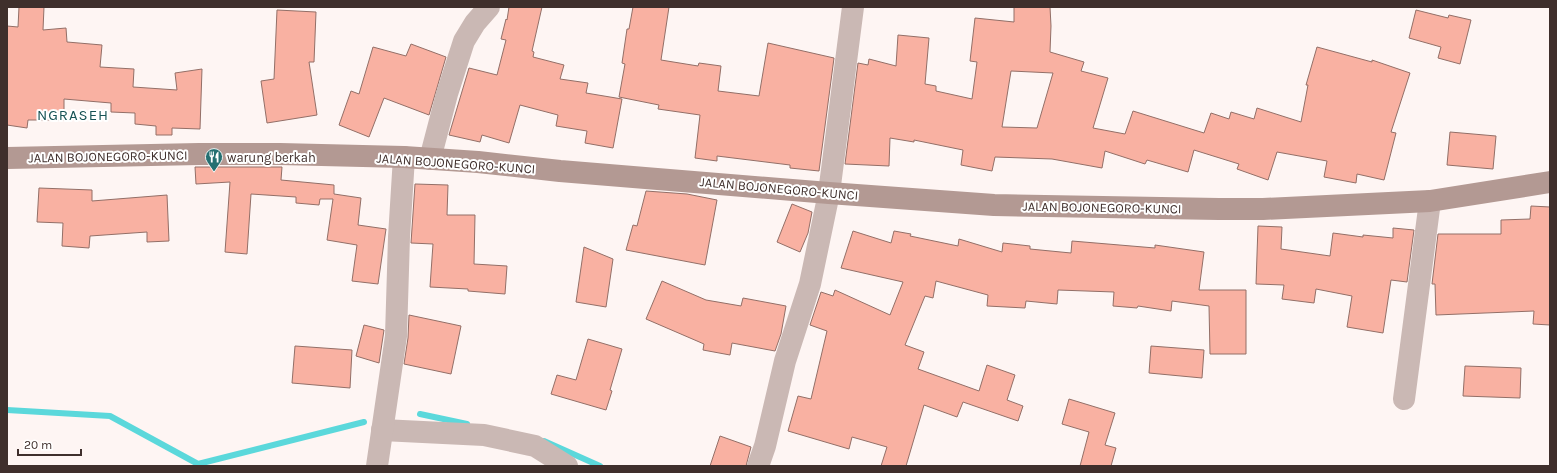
<svg xmlns="http://www.w3.org/2000/svg" width="1557" height="473" viewBox="0 0 1557 473" font-family="Karla,sans-serif">
<style>
.lines{fill:none;stroke-linecap:round;stroke-linejoin:round}
.stream{stroke:#5bd8db;stroke-width:6}
.building{fill:#f9b1a2;stroke:#936f67;fill-rule:evenodd}
.street{stroke:#cab8b4;stroke-width:22}
.secondary{stroke:#b39993;stroke-width:22}
.labels{text-anchor:middle;stroke-width:4;stroke-linejoin:round;paint-order:stroke}
.street-label{font-size:13px;fill:#3f2f2c;stroke:#fff}
.poi-label{font-size:13px;fill:#3f2f2c;stroke:#fff;text-anchor:start}
.quarter-label{font-size:15px;letter-spacing:1px;fill:#165254;stroke:#fff}
</style>
<rect width="100%" height="100%" fill="#fef5f3"/>
<g class="lines">
<g class="stream">
<path d="M7 410 110 416 198 464 364 422"/>
<path d="M420 414 467 424"/>
<path d="M544 441 600 466"/>
</g>
</g>
<g class="building">
<path d="M19 7H44L43 30 66 28 67 42 102 45 100 67 134 69 133 87 177 90 175 73 202 69 200 129 172 128V135H156V126L135 124V113L111 112V103L64 99V120H28L27 128 7 125V26L18 27Z"/>
<path d="M509 7H542L532 51 534 52 533 57 564 65 560 79 588 83 586 93 622 99 613 148 585 143 587 131 556 126 558 115 520 105 509 143 482 135 480 142 449 135 469 68 497 75 506 40 501 39 506 19 507 20Z"/>
<path d="M633 7H669L661 60 698 66 699 63 721 66 718 91 759 96 768 43 834 58 819 171 790 168V165L717 156V161L695 158 700 115 658 109 659 105 619 97 625 64 622 63 627 29H629Z"/>
<path d="M1014 7H1050L1051 26 1050 52 1084 62 1081 71 1108 78 1093 128 1125 134 1133 111 1204 133 1211 113 1229 119 1231 112 1254 119 1257 108 1301 122 1308 85H1306L1317 47 1372 62V60L1410 73 1391 132 1396 133 1384 180 1357 174 1356 183 1324 177 1327 161 1277 152 1268 180 1237 169 1239 164 1194 150 1188 172 1147 160 1145 164 1105 151 1102 168 1052 159 995 157 992 171 961 165 963 150 914 140V142L890 138 889 166 845 164 858 63 868 65 869 59 896 66 898 35 929 38 925 84 936 86V91L972 99 977 62 970 61 975 18 1014 22ZM1011 71 1053 73 1037 128 1002 127Z"/>
<path d="M277 10 316 12 314 62H309L317 115 267 123 261 81 274 79Z"/>
<path d="M1416 10 1448 18 1449 15 1471 20 1460 64 1438 58 1441 47 1409 38Z"/>
<path d="M411 44 446 57 429 115 384 98 369 137 339 125 351 91 359 94 373 47 406 56Z"/>
<path d="M1450 132 1496 136 1493 169 1447 165Z"/>
<path d="M195 167H282L281 180 334 185V194L361 198 358 225 386 229 378 284 352 281 357 245 327 240 333 199H320L319 205 296 203V197L251 194 247 254 225 252 230 182 196 184Z"/>
<path d="M415 184 448 185 447 215H475L474 264 507 266 505 294 468 291V289L430 287 433 244 411 243Z"/>
<path d="M39 188 92 190V201L167 195 169 241 147 242V232L90 236 89 248 62 246 63 223 37 222Z"/>
<path d="M646 191 687 194 717 200 705 265 626 250 633 225 637 226Z"/>
<path d="M792 204 812 212 808 233 800 252 777 242Z"/>
<path d="M1531 206 1550 207V325L1533 324 1534 311 1436 315 1435 284H1432L1438 234H1501V220L1530 219Z"/>
<path d="M1258 226 1282 227 1281 249 1330 256 1333 233 1363 237V235L1393 238V228L1414 230 1407 282 1391 280 1383 333 1347 327 1352 296 1316 289 1314 303 1282 299 1284 285 1256 284Z"/>
<path d="M853 231 891 243 894 231 911 234 910 236 958 246 959 239 1002 252 1003 243 1030 246V249L1071 253 1072 241 1155 248V245L1204 252 1199 290H1246V354H1210L1209 306 1172 301 1171 311 1138 306 1137 308 1113 306 1114 292 1058 290 1057 304 1026 301 1025 308 987 306 988 295 936 281 933 298 925 296 905 345 924 352 918 369 979 391 987 365 1015 375 1007 400 1023 406 1018 421 963 402 957 417 924 405 906 466H881L887 447 852 437 849 449 788 431 798 396 811 399 827 331 810 325 821 292 833 296 835 290 890 315 903 282 841 268Z"/>
<path d="M584 247 613 259 606 307 576 302Z"/>
<path d="M662 281 706 300 741 306 743 298 786 306 781 334 775 351 732 343 730 355 703 350 704 344 646 319Z"/>
<path d="M409 315 461 326 451 374 404 364 408 338Z"/>
<path d="M364 325 384 330 379 363 356 356Z"/>
<path d="M588 339 622 349 610 390 612 391 606 410 551 394 557 375 576 380Z"/>
<path d="M295 346 352 350 350 388 292 383Z"/>
<path d="M1151 346 1204 350 1202 378 1149 373Z"/>
<path d="M1465 366 1521 368 1520 398 1463 396Z"/>
<path d="M1069 399 1115 413 1105 445 1116 448 1111 466H1080L1089 432 1062 424Z"/>
<path d="M720 436 751 447 746 466H710Z"/>
</g>
<g class="lines">
<g class="street">
<path d="M430 159 447 94 464 41 475 23 489 7"/>
<path d="M1404 399 1430 201"/>
<path d="M382 430 484 435 535 446 567 466"/>
<path d="M377 466 396 336 399 237 404 157"/>
<path d="M758 466 765 446 785 361 810 284 829 193 853 7"/>
</g>
<path class="secondary" d="M7 158 199 154H280L404 157 478 162 560 171 829 193 994 205 1219 209H1263L1430 201 1550 182"/>
</g>
<defs>
<g id="restaurant-pin" transform="scale(0.9)"><path d="M0 17L-7.5 6A9.5 9.5 0 1 1 7.5 6Z" fill="#257072" stroke="#fff"/><path d="M-5-6h1v4h1v-4h1v4h1v-4h1v5L-1.5 .5V6h-2V.5L-5-1ZM5-6V6H3V1.5H1.5Q1.5-4 5-6Z" fill="#fff"/></g>
</defs>
<g fill-rule="evenodd">
<use href="#restaurant-pin" x="214" y="157"/>
</g>
<g class="labels">
<g class="street-label">
<text transform="translate(108 156) rotate(-1)" y="5">JALAN BOJONEGORO-KUNCI</text>
<text transform="translate(456 163) rotate(4)" y="5">JALAN BOJONEGORO-KUNCI</text>
<text transform="translate(779 188) rotate(5)" y="5">JALAN BOJONEGORO-KUNCI</text>
<text transform="translate(1102 207) rotate(1)" y="5">JALAN BOJONEGORO-KUNCI</text>
</g>
<g class="poi-label">
<text x="227" y="162">warung berkah</text>
</g>
<g class="quarter-label">
<text x="73" y="120">NGRASEH</text>
</g>
</g>
<rect width="1557" height="473" fill="none" stroke="#3f2f2c" stroke-width="16"/>
<path d="M18 449v6h63v-6" fill="none" stroke="#3f2f2c" stroke-width="2"/>
<text x="24" y="449" font-size="12" fill="#3f2f2c" stroke="#ffffff" stroke-width="3" paint-order="stroke">20 m</text>
</svg>
